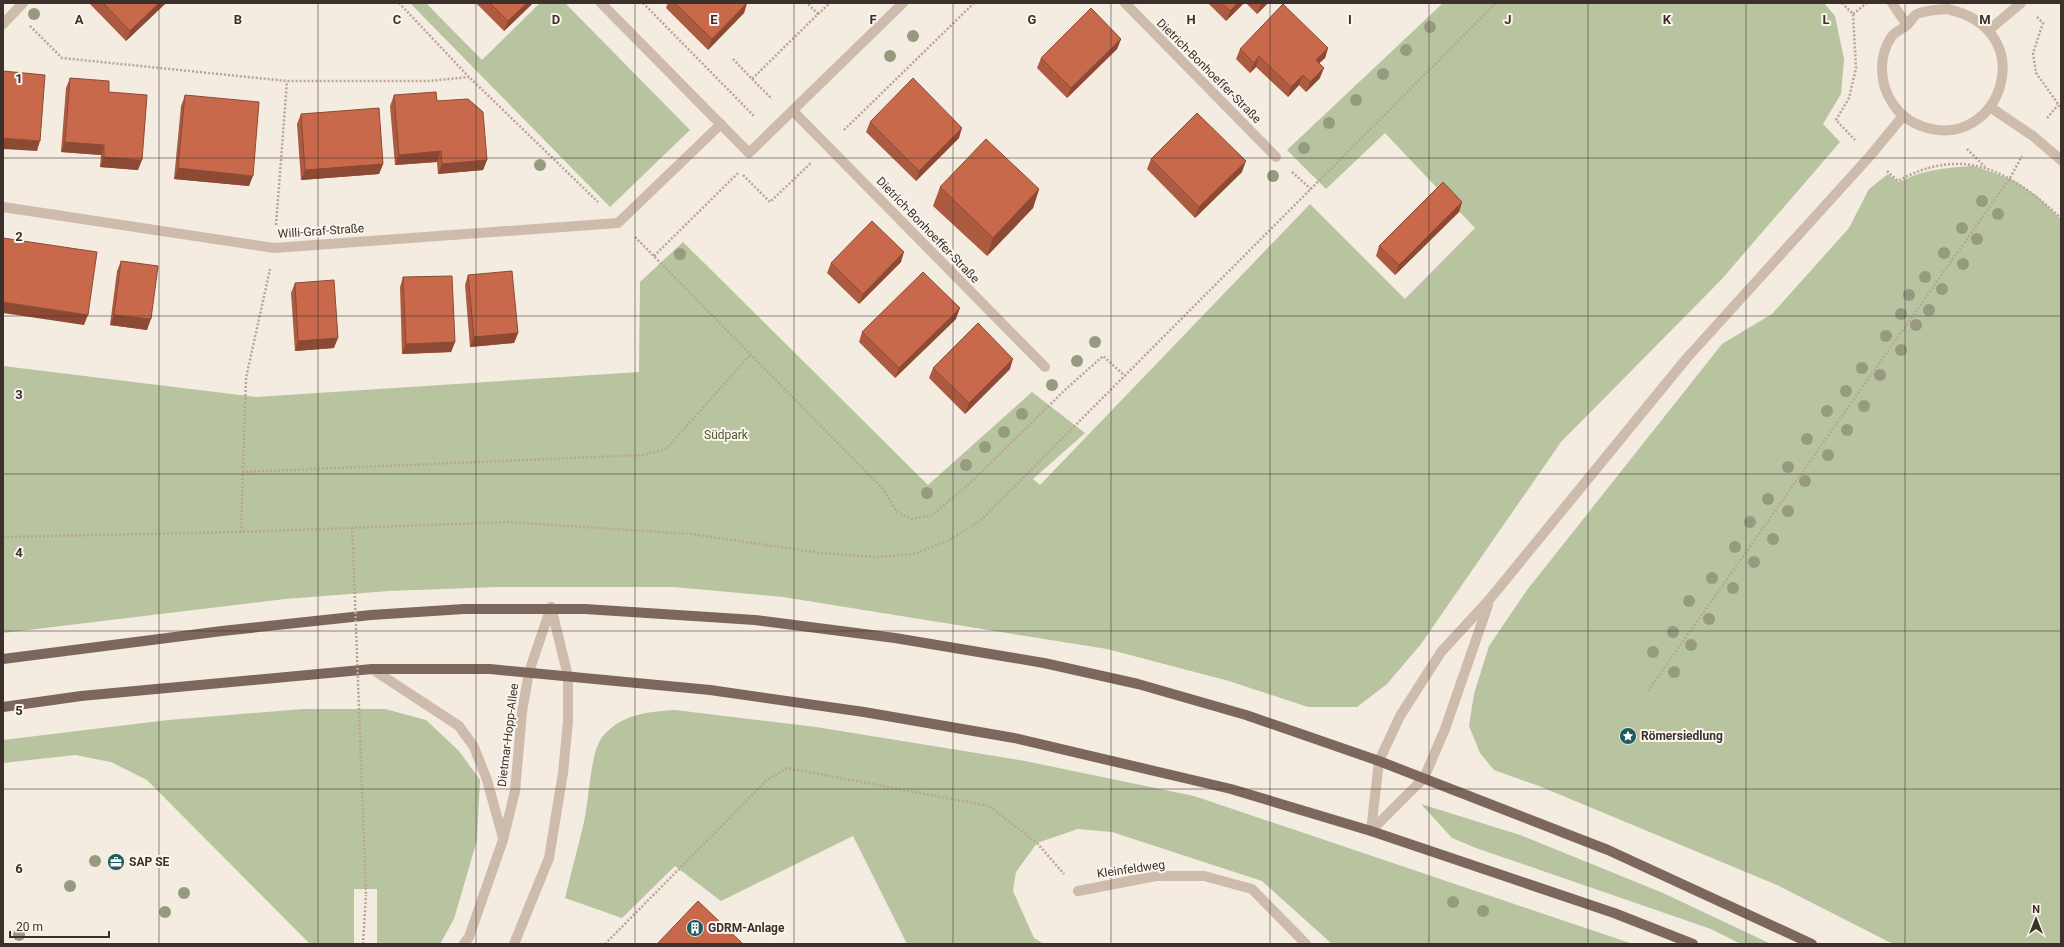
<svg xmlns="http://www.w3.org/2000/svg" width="2064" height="947" viewBox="0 0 2064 947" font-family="Roboto,sans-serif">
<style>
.green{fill:#b8c4a0}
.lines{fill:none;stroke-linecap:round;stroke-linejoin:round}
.path{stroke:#b9a596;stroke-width:2.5;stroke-dasharray:2 2;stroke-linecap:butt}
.minor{stroke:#cdbbac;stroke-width:10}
.tertiary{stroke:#cdbbac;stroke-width:10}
.primary{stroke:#7d675c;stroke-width:10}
.path-bridge{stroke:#b9a596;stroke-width:2.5;stroke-dasharray:2 2;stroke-linecap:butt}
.tree{fill:#969b7f}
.wall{fill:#ac5a40}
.shaded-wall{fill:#8c4a34}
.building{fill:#c8694b;stroke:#8c4a34}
.grid{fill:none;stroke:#3b302b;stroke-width:1;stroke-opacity:0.55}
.labels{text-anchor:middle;stroke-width:4;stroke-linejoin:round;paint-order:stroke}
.street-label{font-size:12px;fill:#3b302b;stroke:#fbf5ee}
.park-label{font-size:12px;fill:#4a5a2e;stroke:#fbf5ee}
.poi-label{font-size:12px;font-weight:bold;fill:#3b302b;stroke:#fbf5ee;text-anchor:start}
.grid-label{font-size:13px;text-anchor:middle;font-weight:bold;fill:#3b302b;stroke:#fbf5ee;stroke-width:4;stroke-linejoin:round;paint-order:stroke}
</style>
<rect width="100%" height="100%" fill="#f4ebe1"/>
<g class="green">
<path d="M410 3H426L482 60 540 3H565L690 130 610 207Z"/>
<path d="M1443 3H1824L1835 16 1844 59 1841 94 1823 124 1840 142 1721 280 1561 442 1421 644 1387 684 1357 707H1308L1229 681 1107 649 783 597 674 587H496L389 591 285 599 3 633V366L256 397 639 372 640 282 683 242 928 485 1032 392 1085 433 1033 479 1040 485 1310 204 1405 299 1475 228 1385 133 1326 189 1287 150Z"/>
<path d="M1974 166 2011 179 2037 196 2061 219V944H1893L1777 885 1539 786 1494 770 1480 753 1469 726 1474 694 1489 646 1527 590 1722 344 1772 314 1849 228 1869 189 1888 174 1899 182C1926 169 1944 168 1974 166Z"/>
<path d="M303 709H385L426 720 459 751 480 780 477 840 454 919 440 944H377V889H354V944H310L147 780 111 762 75 755 3 763V740L168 720Z"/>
<path d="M675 710 816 727 1025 761 1194 796 1633 944H1332L1262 881 1112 832 1078 829 1037 843 1016 872 1013 891 1034 938 1044 944H907L853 836 721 901 675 866 622 918 565 898C571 873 578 847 584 822 589 801 590 751 603 736 624 713 647 712 675 710Z"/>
<path d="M1421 804 1520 835 1663 893 1771 944H1741L1711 929 1476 848 1452 838Z"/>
</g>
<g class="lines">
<g class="path">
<path d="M399 3 469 77 598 202"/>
<path d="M643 3 755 117"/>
<path d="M1842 3 1853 14 1856 68 1849 98 1836 120 1855 140"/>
<path d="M818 14 830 3"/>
<path d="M1853 14 1867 3"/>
<path d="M2037 17 2043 23 2033 53 2036 73 2061 108"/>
<path d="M30 26 62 58 287 81H429L469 77"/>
<path d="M733 59 752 79 818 14 807 3"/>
<path d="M752 79 772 99"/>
<path d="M2047 118 2058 105"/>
<path d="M844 130 974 3"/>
<path d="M1967 149 1985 167"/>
<path d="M1887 171 1898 181C1964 144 2011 172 2061 218"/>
<path d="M1292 172 1311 189"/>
<path d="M743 175 770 202 812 162"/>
<path d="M276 225 287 81"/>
<path d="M635 237 884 490 896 511 911 519 932 515 966 487 1066 389 1103 356 1125 376"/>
<path d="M654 256 738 173"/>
<path d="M242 472 643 455 666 449 751 354"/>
<path d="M352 527 353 548"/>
<path d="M241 532 246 378 270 269"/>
<path d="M3 537 241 532 509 522 691 534 821 553 876 557 914 554 949 540 981 520 1496 3"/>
<path d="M1648 691 2010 178 2022 156"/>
<path d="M363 944 366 895"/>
<path d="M605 944 767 780 787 768 989 806 1037 843 1064 874"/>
</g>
<g class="minor">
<path d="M601 3 749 153 903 3"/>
<path d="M1125 3 1276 157"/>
<path d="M3 24 23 3"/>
<path d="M1989 30 2021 3"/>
<path d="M793 111 1045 367"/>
<path d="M3 207 274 248 618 223 721 124"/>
<path d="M372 669 459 726 474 747 487 780 503 838"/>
<path d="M1078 891 1156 876H1204L1252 889 1306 944"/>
<path d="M464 944 469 937 503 840 515 791 522 712 529 672 551 607"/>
<path d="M514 944 549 858 563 773 568 721V676L551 607"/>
</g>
<g class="tertiary">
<path d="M1892 3 1907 25"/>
<path d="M1947 9C2043 29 2001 152 1924 127 1912 123 1900 115 1893 104 1879 84 1878 56 1892 36 1896 31 1903 29 1907 25 1911 22 1913 16 1917 14 1926 10 1938 10 1947 9Z"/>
<path d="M1990 107 2033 136 2061 160"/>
<path d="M1371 831 1379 761 1400 716 1441 652 1489 600 1686 359 1870 156 1903 116"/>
<path d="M1371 831 1424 778 1445 729 1488 605"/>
</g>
<g class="primary">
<path d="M3 659 222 631 371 615 464 609H585L755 620 895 638 1044 663 1138 684 1246 715 1379 761 1608 850 1812 944"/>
<path d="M3 707 81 696 372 669H490L710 690 864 712 1014 738 1231 789 1371 831 1614 913 1693 944"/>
</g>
<path class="path-bridge" d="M353 548 366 895"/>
</g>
<g class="tree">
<circle cx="34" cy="14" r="6"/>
<circle cx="1430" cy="27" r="6"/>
<circle cx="913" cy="36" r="6"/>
<circle cx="1406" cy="50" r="6"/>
<circle cx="890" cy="56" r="6"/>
<circle cx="1383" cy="74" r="6"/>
<circle cx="1356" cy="100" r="6"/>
<circle cx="1329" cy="123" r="6"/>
<circle cx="1304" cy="148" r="6"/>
<circle cx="540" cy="165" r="6"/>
<circle cx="1273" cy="176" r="6"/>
<circle cx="1982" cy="201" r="6"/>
<circle cx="1998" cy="214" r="6"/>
<circle cx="1962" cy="228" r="6"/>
<circle cx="1977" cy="239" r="6"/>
<circle cx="1944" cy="253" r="6"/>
<circle cx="680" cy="254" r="6"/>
<circle cx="1963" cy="264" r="6"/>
<circle cx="1925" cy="277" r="6"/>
<circle cx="1942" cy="289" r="6"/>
<circle cx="1909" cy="295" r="6"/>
<circle cx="1929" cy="310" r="6"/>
<circle cx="1901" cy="314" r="6"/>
<circle cx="1916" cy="325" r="6"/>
<circle cx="1886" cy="336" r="6"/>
<circle cx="1095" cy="342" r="6"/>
<circle cx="1901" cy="350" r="6"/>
<circle cx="1077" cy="361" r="6"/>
<circle cx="1862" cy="368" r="6"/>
<circle cx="1880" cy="375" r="6"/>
<circle cx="1052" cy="385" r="6"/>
<circle cx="1846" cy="391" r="6"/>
<circle cx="1864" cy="406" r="6"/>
<circle cx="1827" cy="411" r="6"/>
<circle cx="1022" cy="414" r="6"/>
<circle cx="1847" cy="430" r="6"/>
<circle cx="1004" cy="432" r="6"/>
<circle cx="1807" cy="439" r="6"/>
<circle cx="985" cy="447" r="6"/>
<circle cx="1828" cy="455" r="6"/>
<circle cx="966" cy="465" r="6"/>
<circle cx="1788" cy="467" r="6"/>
<circle cx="1805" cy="481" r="6"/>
<circle cx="927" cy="493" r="6"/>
<circle cx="1768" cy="499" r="6"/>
<circle cx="1788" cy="511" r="6"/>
<circle cx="1750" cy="522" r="6"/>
<circle cx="1773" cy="539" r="6"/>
<circle cx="1735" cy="547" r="6"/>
<circle cx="1754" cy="562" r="6"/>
<circle cx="1712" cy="578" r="6"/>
<circle cx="1733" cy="588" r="6"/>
<circle cx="1689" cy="601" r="6"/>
<circle cx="1709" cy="619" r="6"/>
<circle cx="1673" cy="632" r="6"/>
<circle cx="1691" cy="645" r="6"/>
<circle cx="1653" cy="652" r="6"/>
<circle cx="1674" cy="672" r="6"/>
<circle cx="95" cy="861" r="6"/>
<circle cx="70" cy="886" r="6"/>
<circle cx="184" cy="893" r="6"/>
<circle cx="1453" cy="902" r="6"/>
<circle cx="1483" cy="911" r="6"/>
<circle cx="165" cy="912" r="6"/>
<circle cx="19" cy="935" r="6"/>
</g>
<g class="wall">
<path d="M89 3H166L126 41Z"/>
<path d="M476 3H533L504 31Z"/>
<path d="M668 3H747L744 13 708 50 666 8Z"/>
<path d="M1208 3H1244L1226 21Z"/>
<path d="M1246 3H1268L1257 14Z"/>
<path d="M1121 39 1117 49 1067 98 1037 68 1041 58Z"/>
<path d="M1328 48 1325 58 1319 63 1320 78 1306 92 1299 85 1288 97 1256 67 1250 73 1236 59 1240 49Z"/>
<path d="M70 78 109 92 138 170 100 167 101 155 61 152 66 88Z"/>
<path d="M185 95 249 186 174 179 181 106Z"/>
<path d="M394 95 437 101 487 160 483 170 438 174 437 162 395 165 390 106Z"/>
<path d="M301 114 383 164 379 174 301 180 297 124Z"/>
<path d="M870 122 959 138 916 181 866 132Z"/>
<path d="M1151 159 1242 172 1195 218 1147 169Z"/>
<path d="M940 187 1039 189 1033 208 987 256 933 206Z"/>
<path d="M1462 202 1459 212 1395 275 1376 256 1379 246Z"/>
<path d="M121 261 147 330 110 325 117 271Z"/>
<path d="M901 262 859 304 827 273 831 263Z"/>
<path d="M468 275 518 333 514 343 470 347 465 285Z"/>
<path d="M403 277 455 342 451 352 402 354 400 287Z"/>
<path d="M295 283 334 348 295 351 291 293Z"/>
<path d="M956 319 895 378 859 342 862 332Z"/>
<path d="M933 368 1010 369 965 414 929 378Z"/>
</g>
<g class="shaded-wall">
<path d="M159 3H166L126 41 130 31Z"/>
<path d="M527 3H533L504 31 508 21Z"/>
<path d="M747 3 744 13 708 50 712 39Z"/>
<path d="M1238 3H1244L1226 21 1230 11Z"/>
<path d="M1262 3H1268L1257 14 1261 4Z"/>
<path d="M1121 39 1117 49 1067 98 1071 88Z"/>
<path d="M1328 48 1325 58 1312 70 1316 60Z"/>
<path d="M1259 56 1256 67 1250 73 1254 63Z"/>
<path d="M1324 68 1320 78 1306 92 1310 82Z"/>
<path d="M1303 75 1299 85 1288 97 1291 87Z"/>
<path d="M962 128 959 138 916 181 919 171Z"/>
<path d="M3 138 40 141 37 151 3 149Z"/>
<path d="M65 142 104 145 101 155 61 152Z"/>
<path d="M441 151 437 162 395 165 399 155Z"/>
<path d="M104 157 142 160 138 170 100 167Z"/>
<path d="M487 160 483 170 438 174 442 164Z"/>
<path d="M1246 161 1242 172 1195 218 1199 207Z"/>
<path d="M383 164 379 174 301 180 305 170Z"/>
<path d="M178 168 253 176 249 186 174 179Z"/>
<path d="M1039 189 1033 208 987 256 993 238Z"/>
<path d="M1462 202 1459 212 1395 275 1399 265Z"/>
<path d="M904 252 901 262 859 304 863 294Z"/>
<path d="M3 302 88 315 84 325 3 313Z"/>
<path d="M960 308 956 319 895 378 899 368Z"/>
<path d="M114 315 151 319 147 330 110 325Z"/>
<path d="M518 333 514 343 470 347 474 337Z"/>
<path d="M338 338 334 348 295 351 298 341Z"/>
<path d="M455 342 451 352 402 354 406 344Z"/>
<path d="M1013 359 1010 369 965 414 969 403Z"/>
</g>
<g class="building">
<path d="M103 3H159L130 31Z"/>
<path d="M490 3H527L508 21Z"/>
<path d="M675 3H747L712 39Z"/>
<path d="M1222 3H1238L1230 11Z"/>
<path d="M1283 4 1328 48 1316 60 1324 68 1310 82 1303 75 1291 87 1259 56 1254 63 1240 49Z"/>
<path d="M1091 8 1121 39 1071 88 1041 58Z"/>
<path d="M3 71 45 75 40 141 3 138Z"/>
<path d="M70 78 109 81V92L147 95 142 160 104 157V145L65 142Z"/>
<path d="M913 78 962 128 919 171 870 122Z"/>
<path d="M436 92 437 101 468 99 483 112 487 160 442 164 441 151 399 155 394 95Z"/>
<path d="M185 95 259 102 253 176 178 168Z"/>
<path d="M379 108 383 164 305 170 301 114Z"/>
<path d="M1197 113 1246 161 1199 207 1151 159Z"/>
<path d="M986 139 1039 189 993 238 940 187Z"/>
<path d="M1443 182 1462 202 1399 265 1379 246Z"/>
<path d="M872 221 904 252 863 294 831 263Z"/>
<path d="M3 238 97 252 88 315 3 302Z"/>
<path d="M121 261 158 266 151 319 114 315Z"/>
<path d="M512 271 518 333 474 337 468 275Z"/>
<path d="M923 272 960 308 899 368 862 332Z"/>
<path d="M452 276 455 342 406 344 403 277Z"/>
<path d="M334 280 338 338 298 341 295 283Z"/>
<path d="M978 323 1013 359 969 403 933 368Z"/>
<path d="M698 901 743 944H657Z"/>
</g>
<path class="grid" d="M159 3V944M318 3V944M476 3V944M635 3V944M794 3V944M953 3V944M1111 3V944M1270 3V944M1429 3V944M1588 3V944M1746 3V944M1905 3V944M3 158H2061M3 316H2061M3 474H2061M3 631H2061M3 789H2061"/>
<defs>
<g id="sight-disc" transform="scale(0.9)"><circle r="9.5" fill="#1f5a5e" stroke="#fbf5ee"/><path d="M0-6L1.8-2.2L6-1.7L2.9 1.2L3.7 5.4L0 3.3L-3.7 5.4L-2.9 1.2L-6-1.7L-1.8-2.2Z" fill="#fff"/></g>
<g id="office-disc" transform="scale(0.9)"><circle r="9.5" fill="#1f5a5e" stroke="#fbf5ee"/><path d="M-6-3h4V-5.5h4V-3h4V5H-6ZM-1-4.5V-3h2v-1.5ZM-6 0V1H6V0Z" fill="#fff"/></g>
<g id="building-disc" transform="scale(0.9)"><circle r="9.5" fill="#1f5a5e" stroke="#fbf5ee"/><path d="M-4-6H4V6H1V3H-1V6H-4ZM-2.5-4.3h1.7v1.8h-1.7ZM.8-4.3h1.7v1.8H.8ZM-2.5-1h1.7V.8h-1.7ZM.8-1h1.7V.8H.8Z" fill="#fff"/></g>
</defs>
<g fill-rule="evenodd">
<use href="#sight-disc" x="1628" y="736"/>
<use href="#office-disc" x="116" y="862"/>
<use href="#building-disc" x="695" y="928"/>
</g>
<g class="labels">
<g class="street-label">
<text transform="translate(1209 71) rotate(45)" y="4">Dietrich-Bonhoeffer-Straße</text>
<text transform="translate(928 230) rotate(46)" y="4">Dietrich-Bonhoeffer-Straße</text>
<text transform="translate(321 231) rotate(-4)" y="4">Willi-Graf-Straße</text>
<text transform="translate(508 735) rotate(-83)" y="4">Dietmar-Hopp-Allee</text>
<text transform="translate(1131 869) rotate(-8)" y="4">Kleinfeldweg</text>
</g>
<g class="park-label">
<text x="726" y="439">Südpark</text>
</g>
<g class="poi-label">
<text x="1641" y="740">Römersiedlung</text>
<text x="129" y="866">SAP SE</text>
<text x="708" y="932">GDRM-Anlage</text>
</g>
</g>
<g class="grid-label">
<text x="79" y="24">A</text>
<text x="238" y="24">B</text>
<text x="397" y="24">C</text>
<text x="556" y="24">D</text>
<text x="714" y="24">E</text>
<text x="873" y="24">F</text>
<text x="1032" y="24">G</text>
<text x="1191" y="24">H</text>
<text x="1350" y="24">I</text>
<text x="1508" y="24">J</text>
<text x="1667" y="24">K</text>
<text x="1826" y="24">L</text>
<text x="1985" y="24">M</text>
<text x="19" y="83">1</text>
<text x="19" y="241">2</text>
<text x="19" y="399">3</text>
<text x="19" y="557">4</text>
<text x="19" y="715">5</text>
<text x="19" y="873">6</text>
</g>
<rect width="2064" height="947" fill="none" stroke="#3b302b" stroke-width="8"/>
<g transform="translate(2036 919)" stroke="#fbf5ee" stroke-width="3" paint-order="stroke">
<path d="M0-3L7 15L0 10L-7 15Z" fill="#3b302b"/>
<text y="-6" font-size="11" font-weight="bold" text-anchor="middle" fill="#3b302b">N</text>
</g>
<path d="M10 931v6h99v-6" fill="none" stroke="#3b302b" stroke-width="2"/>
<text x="16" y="931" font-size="12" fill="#3b302b" stroke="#fbf5ee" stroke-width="3" paint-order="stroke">20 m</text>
</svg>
